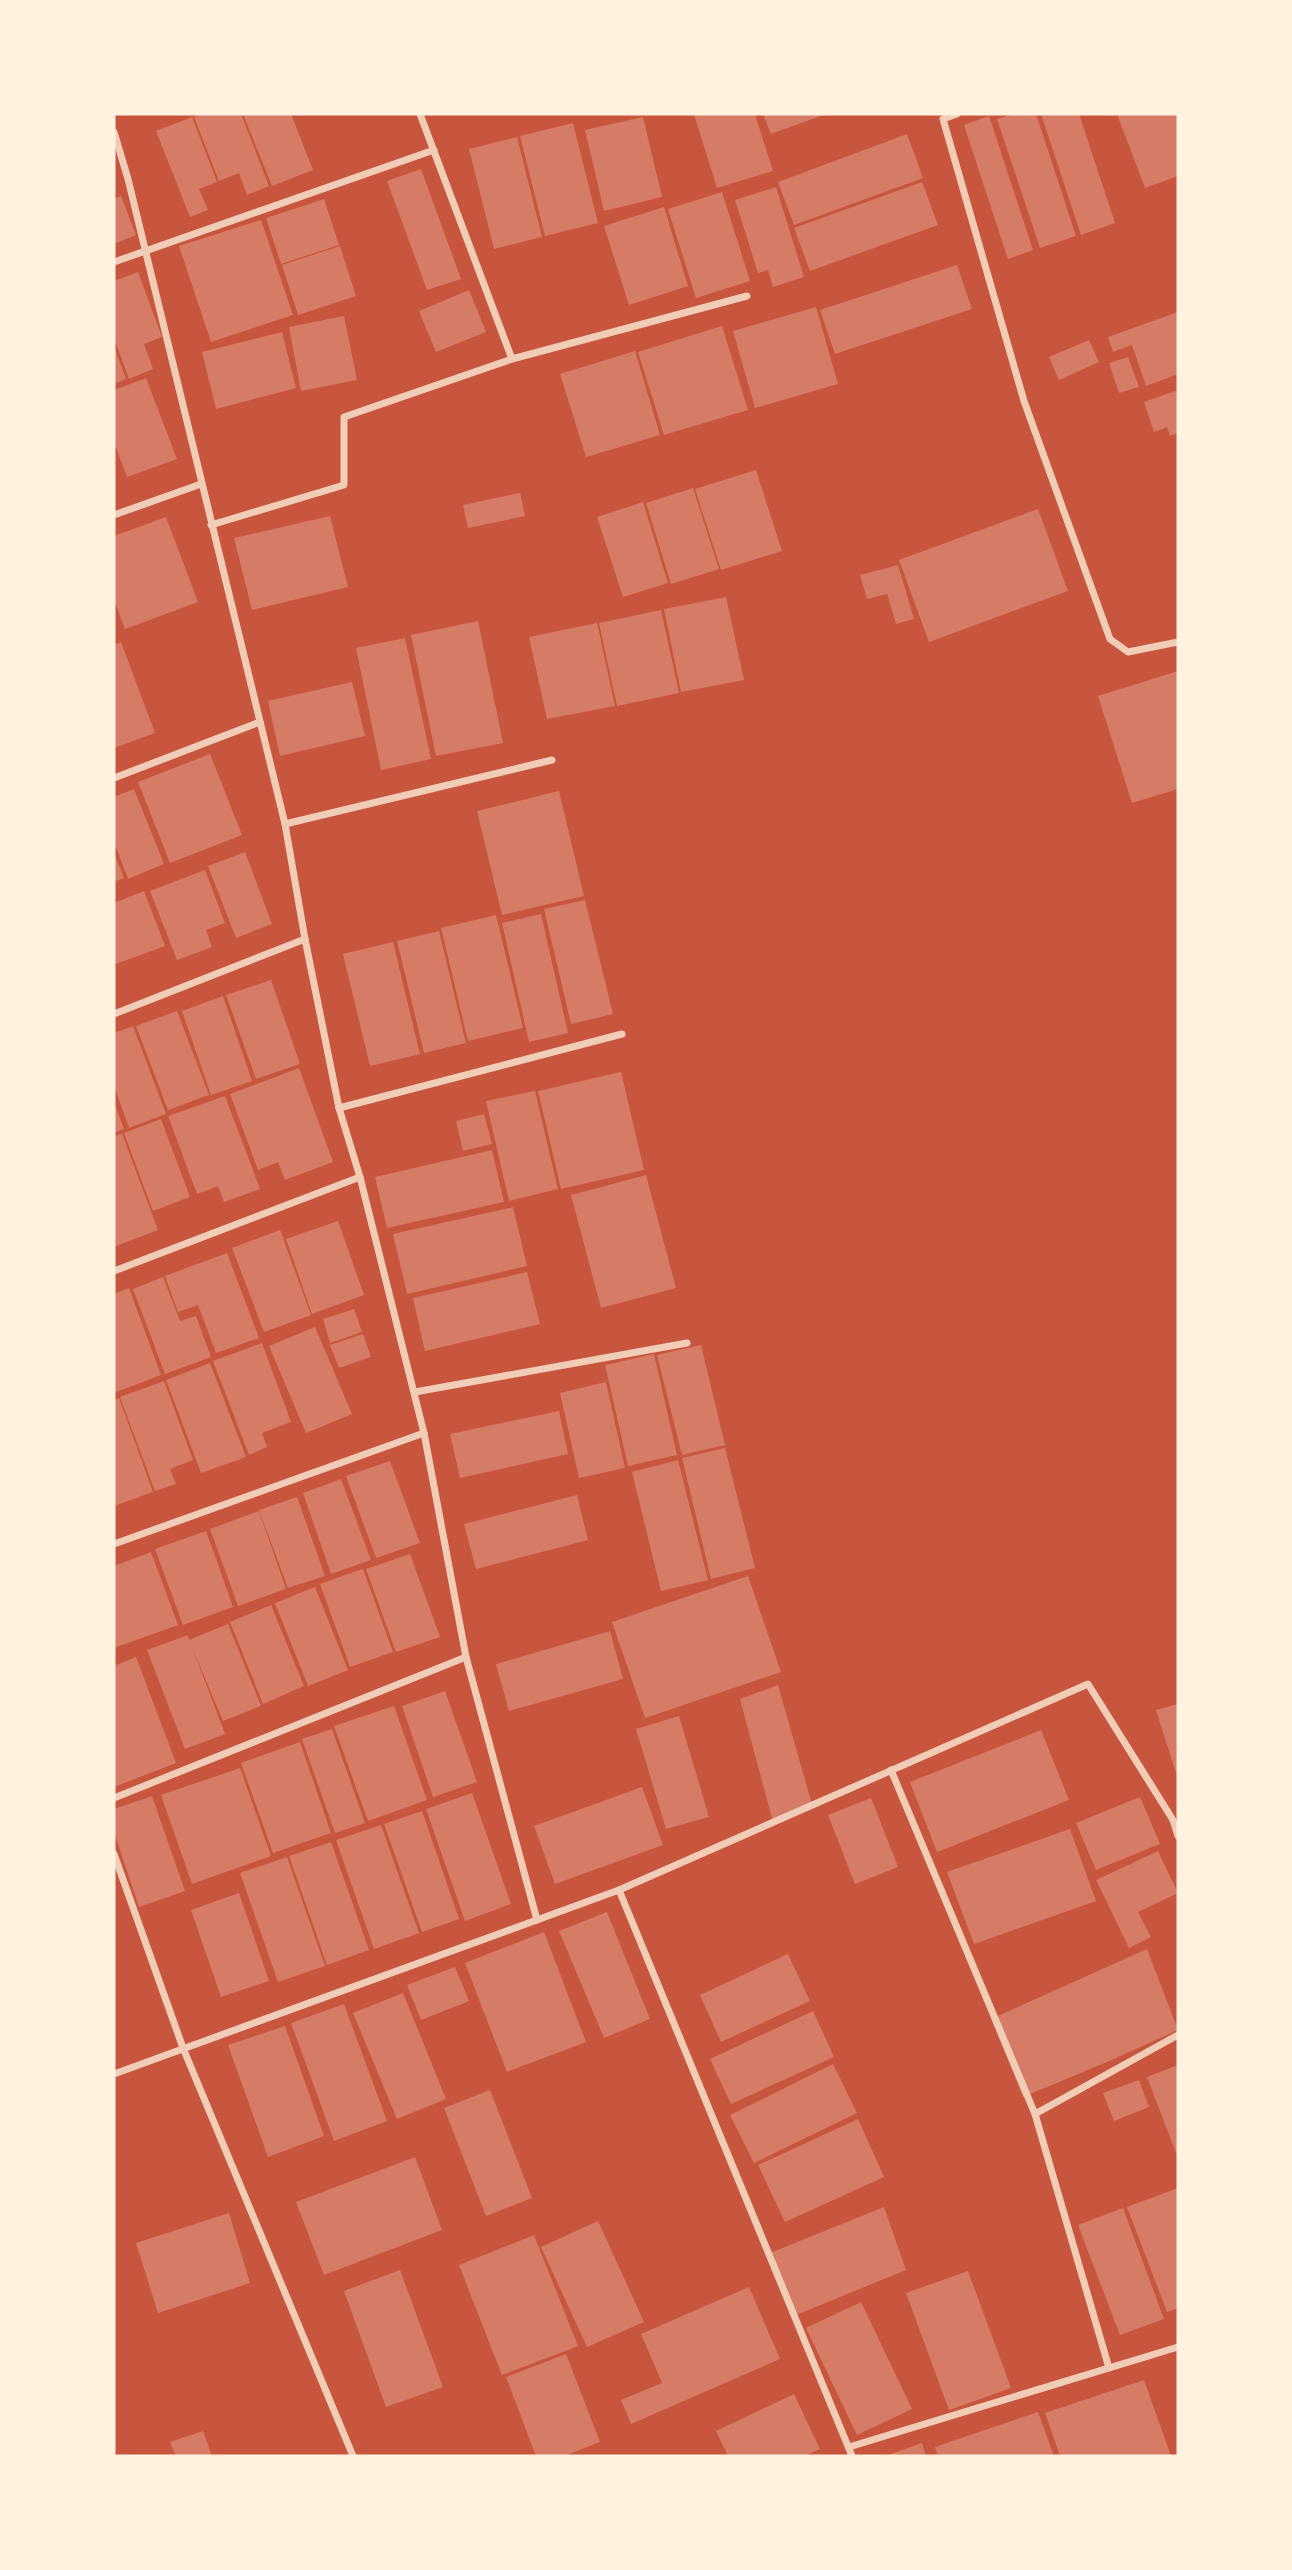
<svg xmlns="http://www.w3.org/2000/svg" width="1292" height="2570" viewBox="0 0 1292 2570" font-family="'Noto Sans',sans-serif">
<style>
.building{fill:#d67c66}
.lines{fill:none;stroke-linecap:round;stroke-linejoin:round}
.minor{stroke:#f1ccb7;stroke-width:7}
</style>
<rect width="100%" height="100%" fill="#c8553d"/>
<g class="building">
<path d="M201 114H241L269 186 247 195 239 173 219 181 194 117Z"/>
<path d="M243 114H291L313 170 272 186Z"/>
<path d="M694 114H755L773 171 717 188Z"/>
<path d="M763 114H826L771 134Z"/>
<path d="M1014 114H1036L1076 236 1040 248 997 119Z"/>
<path d="M1041 114H1079L1115 223 1081 235Z"/>
<path d="M1117 114H1176L1178 120V176L1145 188Z"/>
<path d="M989 116 1033 250 1008 259 964 125Z"/>
<path d="M192 117 217 182 199 189 208 210 190 217 156 131Z"/>
<path d="M643 117 662 197 604 211 585 130Z"/>
<path d="M573 123 598 223 545 236 520 136Z"/>
<path d="M907 134 923 178 794 225 778 182Z"/>
<path d="M517 137 542 237 494 249 469 149Z"/>
<path d="M421 169 461 279 427 290 387 181Z"/>
<path d="M922 182 938 225 810 271 794 228Z"/>
<path d="M776 187 804 277 773 287 768 270 758 273 735 200Z"/>
<path d="M722 192 750 281 696 298 668 209Z"/>
<path d="M121 196 136 235 114 244V199Z"/>
<path d="M324 199 339 245 281 264 266 218Z"/>
<path d="M664 207 688 286 629 305 604 226Z"/>
<path d="M261 220 293 315 211 342 179 246Z"/>
<path d="M340 246 356 296 298 315 282 265Z"/>
<path d="M957 265 972 309 835 354 820 310Z"/>
<path d="M138 272 162 337 144 344 153 369 129 379 114 338V281Z"/>
<path d="M469 290 486 332 436 352 419 311Z"/>
<path d="M816 307 838 384 755 408 733 331Z"/>
<path d="M1178 312V374L1146 386 1132 345 1113 352 1108 337Z"/>
<path d="M344 316 357 380 301 391 289 327Z"/>
<path d="M722 326 748 410 664 435 638 352Z"/>
<path d="M282 332 296 388 216 409 202 352Z"/>
<path d="M1089 340 1099 362 1059 380 1049 357Z"/>
<path d="M114 346 126 379 114 384Z"/>
<path d="M635 351 660 435 586 457 560 374Z"/>
<path d="M1128 357 1139 387 1119 393 1109 363Z"/>
<path d="M146 378 177 459 127 477 114 442V390Z"/>
<path d="M1178 390V433L1170 436 1167 427 1154 432 1144 402Z"/>
<path d="M756 470 782 551 721 570 695 489Z"/>
<path d="M693 488 719 569 671 584 646 503Z"/>
<path d="M520 493 525 516 468 528 463 505Z"/>
<path d="M643 502 668 583 623 597 597 517Z"/>
<path d="M1038 509 1068 591 929 642 899 560Z"/>
<path d="M330 516 348 587 252 610 234 538Z"/>
<path d="M166 517 198 602 125 629 114 600V536Z"/>
<path d="M898 565 914 619 896 624 887 594 867 599 860 575Z"/>
<path d="M726 597 744 680 681 692 664 609Z"/>
<path d="M661 610 679 693 617 706 599 623Z"/>
<path d="M478 621 503 743 436 756 411 635Z"/>
<path d="M597 623 615 706 547 719 529 637Z"/>
<path d="M405 638 431 759 381 770 356 648Z"/>
<path d="M121 642 155 733 114 748V645Z"/>
<path d="M1178 671V789L1132 803 1098 696Z"/>
<path d="M352 682 365 736 280 756 268 701Z"/>
<path d="M210 754 242 835 170 863 138 782Z"/>
<path d="M134 789 164 864 128 879 114 842V797Z"/>
<path d="M559 791 584 896 502 915 477 811Z"/>
<path d="M245 852 272 924 236 938 208 866Z"/>
<path d="M114 853 124 878 114 882Z"/>
<path d="M205 870 225 923 206 930 212 947 177 960 150 891Z"/>
<path d="M144 891 165 946 116 964 114 959V903Z"/>
<path d="M585 900 613 1014 571 1024 544 909Z"/>
<path d="M541 914 568 1033 529 1042 502 923Z"/>
<path d="M496 915 523 1028 468 1041 441 928Z"/>
<path d="M439 931 466 1043 424 1053 397 941Z"/>
<path d="M393 942 420 1054 370 1066 343 954Z"/>
<path d="M271 980 300 1064 256 1079 226 995Z"/>
<path d="M223 996 252 1081 211 1095 182 1011Z"/>
<path d="M177 1011 209 1095 168 1110 136 1026Z"/>
<path d="M133 1026 166 1114 129 1128 114 1086V1033Z"/>
<path d="M299 1068 333 1162 285 1180 278 1162 258 1170 230 1094Z"/>
<path d="M621 1072 644 1170 561 1189 538 1091Z"/>
<path d="M535 1091 558 1189 509 1201 486 1101Z"/>
<path d="M225 1096 260 1189 224 1202 218 1186 197 1194 168 1116Z"/>
<path d="M114 1102 124 1129 114 1133Z"/>
<path d="M484 1114 492 1144 463 1151 456 1121Z"/>
<path d="M161 1119 190 1197 153 1211 124 1133Z"/>
<path d="M122 1134 158 1230 116 1246 114 1239V1136Z"/>
<path d="M492 1150 504 1202 387 1228 375 1177Z"/>
<path d="M646 1175 676 1288 601 1308 571 1195Z"/>
<path d="M513 1207 527 1266 407 1294 393 1234Z"/>
<path d="M338 1221 364 1295 312 1314 286 1239Z"/>
<path d="M280 1230 311 1315 264 1332 232 1248Z"/>
<path d="M227 1253 259 1338 216 1353 198 1305 178 1312 165 1276Z"/>
<path d="M527 1272 540 1324 425 1351 413 1298Z"/>
<path d="M163 1277 180 1321 196 1316 211 1357 165 1374 133 1289Z"/>
<path d="M129 1288 161 1375 116 1392 114 1386V1294Z"/>
<path d="M354 1309 362 1332 330 1343 323 1319Z"/>
<path d="M315 1327 352 1414 306 1433 269 1346Z"/>
<path d="M363 1334 371 1357 339 1368 330 1345Z"/>
<path d="M262 1343 291 1422 262 1433 267 1447 249 1455 213 1361Z"/>
<path d="M701 1345 725 1445 682 1455 657 1355Z"/>
<path d="M654 1354 677 1455 628 1466 605 1365Z"/>
<path d="M210 1363 246 1457 201 1473 166 1380Z"/>
<path d="M164 1381 193 1460 170 1469 176 1484 155 1491 120 1397Z"/>
<path d="M606 1382 625 1468 579 1478 560 1393Z"/>
<path d="M119 1398 153 1492 114 1506V1400Z"/>
<path d="M559 1411 568 1454 460 1478 450 1434Z"/>
<path d="M725 1448 755 1568 711 1579 682 1458Z"/>
<path d="M678 1460 708 1580 661 1591 632 1472Z"/>
<path d="M390 1461 420 1543 376 1558 346 1476Z"/>
<path d="M341 1479 371 1560 331 1574 303 1493Z"/>
<path d="M577 1495 588 1540 476 1569 464 1524Z"/>
<path d="M297 1497 325 1576 288 1588 259 1510Z"/>
<path d="M259 1511 286 1589 238 1606 210 1529Z"/>
<path d="M206 1531 233 1607 183 1625 155 1549Z"/>
<path d="M151 1552 178 1625 114 1648V1566Z"/>
<path d="M410 1554 440 1637 396 1652 366 1569Z"/>
<path d="M363 1569 393 1652 350 1667 320 1584Z"/>
<path d="M748 1576 781 1672 645 1718 612 1622Z"/>
<path d="M315 1587 348 1670 308 1686 275 1603Z"/>
<path d="M271 1605 304 1686 263 1704 230 1622Z"/>
<path d="M228 1624 261 1706 223 1721 192 1647 225 1734 185 1749 147 1650 188 1635 189 1640Z"/>
<path d="M610 1631 623 1679 509 1711 496 1664Z"/>
<path d="M136 1657 176 1763 114 1787V1666Z"/>
<path d="M778 1685 813 1808 773 1822 740 1699Z"/>
<path d="M445 1691 477 1782 433 1797 402 1706Z"/>
<path d="M1178 1704V1779L1156 1710Z"/>
<path d="M394 1706 427 1800 368 1821 334 1726Z"/>
<path d="M679 1716 709 1817 666 1829 636 1729Z"/>
<path d="M332 1729 365 1823 335 1833 302 1739Z"/>
<path d="M1041 1730 1069 1800 937 1852 910 1782Z"/>
<path d="M300 1742 331 1833 273 1853 241 1763Z"/>
<path d="M240 1768 271 1856 192 1884 161 1795Z"/>
<path d="M642 1787 663 1845 555 1884 534 1826Z"/>
<path d="M472 1793 511 1904 465 1921 426 1809Z"/>
<path d="M152 1796 185 1891 139 1907 114 1832V1809Z"/>
<path d="M1140 1797 1160 1844 1096 1870 1076 1823Z"/>
<path d="M871 1798 898 1867 855 1884 828 1815Z"/>
<path d="M422 1811 459 1919 422 1932 384 1824Z"/>
<path d="M381 1825 419 1933 374 1949 336 1840Z"/>
<path d="M1070 1829 1096 1901 974 1944 947 1872Z"/>
<path d="M331 1842 369 1950 327 1965 289 1856Z"/>
<path d="M1158 1851 1178 1893 1138 1912 1151 1937 1129 1948 1096 1880Z"/>
<path d="M287 1857 325 1966 278 1982 240 1873Z"/>
<path d="M239 1893 269 1981 221 1997 191 1910Z"/>
<path d="M607 1912 650 2019 604 2038 559 1931Z"/>
<path d="M544 1932 586 2042 507 2072 465 1963Z"/>
<path d="M1147 1949 1178 2030 1107 2062 1023 2097 991 2019Z"/>
<path d="M788 1954 810 2001 721 2042 700 1995Z"/>
<path d="M455 1967 469 2001 421 2020 407 1985Z"/>
<path d="M403 1993 446 2099 397 2119 353 2013Z"/>
<path d="M344 2004 387 2121 334 2141 291 2023Z"/>
<path d="M813 2011 834 2057 731 2104 710 2059Z"/>
<path d="M285 2026 324 2136 268 2157 228 2045Z"/>
<path d="M833 2064 857 2113 754 2163 730 2115Z"/>
<path d="M1178 2065V2158L1147 2077Z"/>
<path d="M1139 2080 1149 2107 1114 2121 1103 2093Z"/>
<path d="M490 2090 532 2198 486 2216 444 2108Z"/>
<path d="M858 2119 884 2177 785 2222 758 2165Z"/>
<path d="M415 2157 442 2230 324 2275 296 2202Z"/>
<path d="M1178 2188V2308L1167 2312 1127 2207Z"/>
<path d="M884 2207 906 2270 796 2315 770 2253Z"/>
<path d="M1123 2208 1164 2319 1120 2335 1078 2225Z"/>
<path d="M229 2213 250 2283 158 2313 136 2243Z"/>
<path d="M598 2221 644 2322 587 2347 541 2247Z"/>
<path d="M534 2235 578 2346 502 2375 459 2265Z"/>
<path d="M400 2270 443 2387 386 2407 344 2291Z"/>
<path d="M968 2271 1011 2388 949 2410 906 2293Z"/>
<path d="M749 2287 780 2359 631 2424 621 2400 662 2383 641 2334Z"/>
<path d="M861 2302 912 2409 857 2435 806 2328Z"/>
<path d="M566 2354 600 2442 564 2456H536L506 2377Z"/>
<path d="M1144 2380 1171 2456H1060L1045 2413Z"/>
<path d="M794 2394 820 2449 805 2456H728L716 2431Z"/>
<path d="M1038 2412 1054 2456H938L935 2447Z"/>
<path d="M203 2431 212 2456H176L170 2442Z"/>
<path d="M922 2443 926 2456H885Z"/>
</g>
<g class="lines">
<g class="minor">
<path d="M420 114 512 359 747 296"/>
<path d="M957 114 943 119 1024 401 1110 639 1128 652 1178 642"/>
<path d="M114 132 128 179 285 824 305 939 339 1108 360 1177 424 1433 466 1657 537 1920"/>
<path d="M114 262 434 150"/>
<path d="M114 515 201 484"/>
<path d="M211 525 344 485V417L512 359"/>
<path d="M114 778 260 722"/>
<path d="M285 824 552 760"/>
<path d="M114 1014 305 939"/>
<path d="M339 1108 622 1034"/>
<path d="M114 1271 360 1177"/>
<path d="M415 1392 687 1343"/>
<path d="M114 1544 424 1433"/>
<path d="M891 1770 1035 2114 1109 2368"/>
<path d="M114 1798 466 1657"/>
<path d="M114 1854 183 2048 353 2456"/>
<path d="M619 1890 852 2456"/>
<path d="M114 2074 619 1890 1088 1684 1173 1820 1178 1836"/>
<path d="M1035 2114 1178 2035"/>
<path d="M849 2447 1178 2347"/>
</g>
</g>
<rect width="1292" height="2570" fill="none" stroke="#fff3e0" stroke-width="231"/>
</svg>
